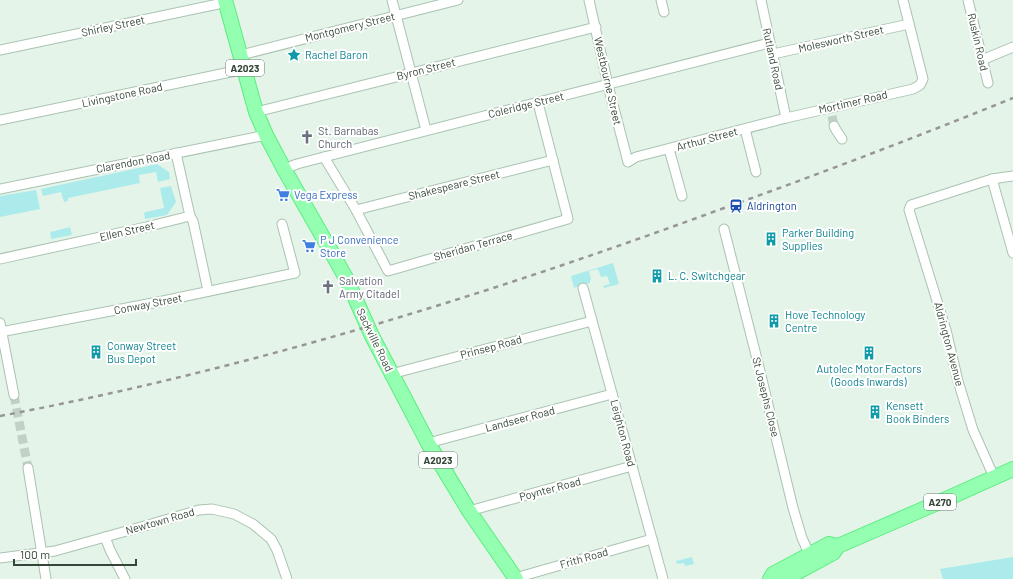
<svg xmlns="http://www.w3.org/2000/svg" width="1013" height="579" viewBox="0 0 1013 579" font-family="Barlow,sans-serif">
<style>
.green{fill:#abebec}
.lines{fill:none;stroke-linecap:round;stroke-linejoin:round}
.minor-tunnel{stroke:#c2d1c5;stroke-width:9;stroke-dasharray:9 4.5;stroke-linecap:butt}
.minor-casing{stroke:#aac3b0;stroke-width:11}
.primary-casing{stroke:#5aee81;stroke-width:16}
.minor{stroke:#fff;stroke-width:9}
.primary{stroke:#94ffb1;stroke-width:14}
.rail{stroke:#969696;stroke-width:2.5;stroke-dasharray:5 5;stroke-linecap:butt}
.labels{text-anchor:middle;stroke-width:4;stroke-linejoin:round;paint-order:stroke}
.shield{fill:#fff;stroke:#717e73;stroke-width:1}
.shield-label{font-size:10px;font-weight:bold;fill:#344737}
.street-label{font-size:11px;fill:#344737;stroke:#fff}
.culture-label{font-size:11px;fill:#0d838f;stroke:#fff;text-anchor:start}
.worship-label{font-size:11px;fill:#5b616d;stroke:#fff;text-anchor:start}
.shop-label{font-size:11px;fill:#366cbe;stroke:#fff;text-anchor:start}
.transit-label{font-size:11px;fill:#164399;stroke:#fff;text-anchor:start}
</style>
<rect width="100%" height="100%" fill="#e5f4e9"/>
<g class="green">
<path d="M157 164 169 172 170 179 158 182 156 172 139 175 140 183 68 198V201L64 202 61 192 43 196 41 189Z"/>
<path d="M171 186 176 202 167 215 145 219 144 213 146 212 164 208 160 188Z"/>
<path d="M36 190 40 209 0 217V196Z"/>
<path d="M70 227 72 235 51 239 50 231 51 232Z"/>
<path d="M613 263 619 284 604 288 603 286 610 284 607 276 601 277 598 269 589 271 591 279 590 280V283L574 288 571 276Z"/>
<path d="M692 557 694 564 685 566 684 563 677 564 676 561Z"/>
<path d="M1013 557V579H943L940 569Z"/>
</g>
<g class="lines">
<g class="minor-tunnel">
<path d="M832 116 834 126"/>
<path d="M14 395 28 468"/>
</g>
<g class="minor-casing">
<g id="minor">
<path d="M392 0 426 130"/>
<path d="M589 0 608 85 628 162 636 157 786 118 913 89 920 85 923 79 903 0"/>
<path d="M661 0 664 12"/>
<path d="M761 0 786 118"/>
<path d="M968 0 988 83"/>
<path d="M0 50 218 4 226 0"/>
<path d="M773 54 909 24"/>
<path d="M241 55 458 0"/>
<path d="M982 60 1013 47"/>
<path d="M256 112 596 27"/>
<path d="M0 120 245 69"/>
<path d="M834 126 836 130 842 139"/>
<path d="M745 129 756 172"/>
<path d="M669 149 682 196"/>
<path d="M324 157 356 210 388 271 568 219 538 103"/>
<path d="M284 169 297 164 324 157 769 43"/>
<path d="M992 179 1013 253"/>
<path d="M0 189 266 135"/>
<path d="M356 210 553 160"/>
<path d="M190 216 193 221 208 291"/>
<path d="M724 229 757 359 793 508 802 538 811 558"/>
<path d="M0 259 146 227 190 216 176 153"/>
<path d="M583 288 663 579"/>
<path d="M0 323 14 395"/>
<path d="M0 332 158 302 295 273 282 224"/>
<path d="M391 374 592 321"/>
<path d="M428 443 612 394"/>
<path d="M28 468 46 579"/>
<path d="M994 477 973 430 958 381 946 330 909 210 911 205 992 179 1013 176"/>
<path d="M469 511 632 466"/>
<path d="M105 537 110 550 125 579"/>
<path d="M0 558 55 551 148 525 199 510 212 509 234 514 253 524 271 539 277 550 287 579"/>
<path d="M515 578 652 539"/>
</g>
</g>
<g class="primary-casing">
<g id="primary">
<path d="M225 0 256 112 266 135 284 169 332 253 347 280 372 336 428 443 469 511 516 579"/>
<path d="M770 579 773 574 829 544 838 546"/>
<path d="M785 579 833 553 838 546 935 504 1013 469"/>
</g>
</g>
<use href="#minor" class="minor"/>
<use href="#primary" class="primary"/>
<path class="rail" d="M0 416C244 370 481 297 713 212 814 176 914 138 1013 98"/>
</g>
<defs>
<g id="sight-bare" transform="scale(1.08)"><path d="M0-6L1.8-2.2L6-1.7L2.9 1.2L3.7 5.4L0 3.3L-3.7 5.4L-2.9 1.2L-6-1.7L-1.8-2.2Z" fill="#0f9aa8" stroke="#fff" stroke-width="2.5" paint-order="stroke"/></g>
<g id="church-bare" transform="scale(1.08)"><path d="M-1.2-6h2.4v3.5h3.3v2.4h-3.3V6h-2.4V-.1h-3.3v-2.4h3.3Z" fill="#6b7280" stroke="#fff" stroke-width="2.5" paint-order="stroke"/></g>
<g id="supermarket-bare" transform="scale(1.08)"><path d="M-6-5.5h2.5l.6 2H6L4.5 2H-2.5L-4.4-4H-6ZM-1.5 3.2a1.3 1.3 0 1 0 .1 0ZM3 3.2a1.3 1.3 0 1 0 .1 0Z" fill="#3f7fe0" stroke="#fff" stroke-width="2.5" paint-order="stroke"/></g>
<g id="station-bare" transform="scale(1.08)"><path d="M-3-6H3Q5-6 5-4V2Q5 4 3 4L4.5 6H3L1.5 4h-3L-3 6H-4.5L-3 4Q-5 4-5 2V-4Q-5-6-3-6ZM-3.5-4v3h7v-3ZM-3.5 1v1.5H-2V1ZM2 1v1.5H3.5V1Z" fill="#1a4fb4" stroke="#fff" stroke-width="2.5" paint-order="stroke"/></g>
<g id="building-bare" transform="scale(1.08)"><path d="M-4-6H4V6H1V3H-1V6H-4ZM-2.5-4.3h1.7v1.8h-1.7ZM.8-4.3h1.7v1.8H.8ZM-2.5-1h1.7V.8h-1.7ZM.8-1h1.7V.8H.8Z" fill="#0f9aa8" stroke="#fff" stroke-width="2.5" paint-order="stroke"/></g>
</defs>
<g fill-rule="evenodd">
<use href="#sight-bare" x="294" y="55"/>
<use href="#church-bare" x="307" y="137"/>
<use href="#supermarket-bare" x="283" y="195"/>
<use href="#station-bare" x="736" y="206"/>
<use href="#building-bare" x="771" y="239"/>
<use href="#supermarket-bare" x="309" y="246"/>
<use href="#building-bare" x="657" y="276"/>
<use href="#church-bare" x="328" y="287"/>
<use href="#building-bare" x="774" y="321"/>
<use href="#building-bare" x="96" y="352"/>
<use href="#building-bare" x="869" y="353"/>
<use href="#building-bare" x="875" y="412"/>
</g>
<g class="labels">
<g class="shield">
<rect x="226" y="60" width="38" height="16" rx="3"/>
<rect x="419" y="452" width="38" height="16" rx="3"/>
<rect x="924" y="494" width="32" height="16" rx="3"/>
</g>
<g class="shield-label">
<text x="245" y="72">A2023</text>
<text x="438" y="464">A2023</text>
<text x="940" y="506">A270</text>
</g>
<g class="street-label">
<text transform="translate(113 26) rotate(-12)" y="4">Shirley Street</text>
<text transform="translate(350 27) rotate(-14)" y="4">Montgomery Street</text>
<text transform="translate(841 39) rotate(-13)" y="4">Molesworth Street</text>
<text transform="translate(978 42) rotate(77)" y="4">Ruskin Road</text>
<text transform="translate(773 59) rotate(78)" y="4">Rutland Road</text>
<text transform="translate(426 69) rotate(-14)" y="4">Byron Street</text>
<text transform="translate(608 81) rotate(77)" y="4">Westbourne Street</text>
<text transform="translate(122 95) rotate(-12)" y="4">Livingstone Road</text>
<text transform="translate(853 102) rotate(-13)" y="4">Mortimer Road</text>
<text transform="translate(526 105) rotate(-14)" y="4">Coleridge Street</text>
<text transform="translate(707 139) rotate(-15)" y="4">Arthur Street</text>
<text transform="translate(133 162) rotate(-11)" y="4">Clarendon Road</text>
<text transform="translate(454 185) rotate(-14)" y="4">Shakespeare Street</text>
<text transform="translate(127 231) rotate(-13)" y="4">Ellen Street</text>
<text transform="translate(473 246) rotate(-16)" y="4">Sheridan Terrace</text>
<text transform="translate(148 304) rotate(-11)" y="4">Conway Street</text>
<text transform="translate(375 340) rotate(64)" y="4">Sackville Road</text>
<text transform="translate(949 344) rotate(75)" y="4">Aldrington Avenue</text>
<text transform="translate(491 347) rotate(-15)" y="4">Prinsep Road</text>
<text transform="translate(766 397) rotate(76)" y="4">St Josephs Close</text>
<text transform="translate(520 419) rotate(-15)" y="4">Landseer Road</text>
<text transform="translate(623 433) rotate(75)" y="4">Leighton Road</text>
<text transform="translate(550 489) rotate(-15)" y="4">Poynter Road</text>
<text transform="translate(160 521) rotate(-16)" y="4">Newtown Road</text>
<text transform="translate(584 558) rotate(-16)" y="4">Frith Road</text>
</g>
<g class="culture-label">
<text x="305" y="59">Rachel Baron</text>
<text x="782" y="237">Parker Building<tspan x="782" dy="13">Supplies</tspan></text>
<text x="668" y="280">L. C. Switchgear</text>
<text x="785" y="319">Hove Technology<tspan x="785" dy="13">Centre</tspan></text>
<text x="107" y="350">Conway Street<tspan x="107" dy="13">Bus Depot</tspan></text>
<text x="869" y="373" text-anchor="middle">Autolec Motor Factors<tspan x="869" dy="13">(Goods Inwards)</tspan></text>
<text x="886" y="410">Kensett<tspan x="886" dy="13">Book Binders</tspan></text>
</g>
<g class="worship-label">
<text x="318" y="135">St. Barnabas<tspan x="318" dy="13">Church</tspan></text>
<text x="339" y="285">Salvation<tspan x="339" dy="13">Army Citadel</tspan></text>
</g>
<g class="shop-label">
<text x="294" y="199">Vega Express</text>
<text x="320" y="244">P J Convenience<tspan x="320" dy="13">Store</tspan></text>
</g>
<g class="transit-label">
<text x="747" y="210">Aldrington</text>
</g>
</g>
<path d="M14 559v6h122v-6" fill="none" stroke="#344737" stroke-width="2"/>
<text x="20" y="559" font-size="12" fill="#344737" stroke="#ffffff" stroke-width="3" paint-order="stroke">100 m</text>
</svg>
